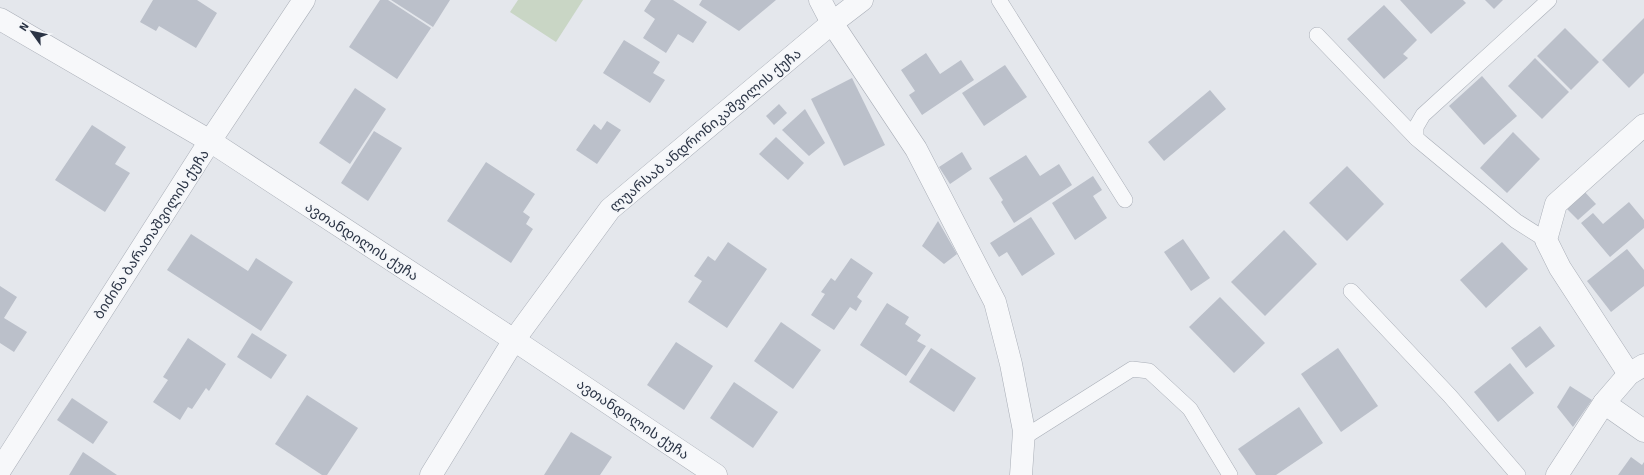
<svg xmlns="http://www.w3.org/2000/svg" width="1644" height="475" viewBox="0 0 1644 475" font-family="Signika,'Noto Sans Georgian',sans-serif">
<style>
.green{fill:#c9d6c5}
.building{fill:#bbc0ca}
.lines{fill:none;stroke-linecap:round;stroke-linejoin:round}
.service-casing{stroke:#a9aeb7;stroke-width:16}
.minor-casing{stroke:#a9aeb7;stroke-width:23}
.tertiary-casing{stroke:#a9aeb7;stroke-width:23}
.service{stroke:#f7f8fa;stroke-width:15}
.minor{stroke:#f7f8fa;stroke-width:22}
.tertiary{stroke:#f7f8fa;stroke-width:22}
.labels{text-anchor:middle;stroke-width:3.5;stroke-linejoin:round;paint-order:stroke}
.street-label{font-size:14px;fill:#2b3445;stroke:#f4f6f9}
</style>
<rect width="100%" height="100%" fill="#e4e7ec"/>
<path class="green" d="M518 0H583L556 42 510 12Z"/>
<g class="building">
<path d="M153 0H197L217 13 196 48 159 26 156 31 140 22Z"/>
<path d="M380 0H388L431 28 397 79 349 47Z"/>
<path d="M391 0H450L433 27Z"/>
<path d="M651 0H673L707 22 693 43 678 34 666 53 643 38 655 19 644 11Z"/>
<path d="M702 0H776L739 31 699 5Z"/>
<path d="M1400 0H1463L1466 3 1431 34Z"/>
<path d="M1485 0H1503L1494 9Z"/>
<path d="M1384 5 1417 40 1403 54 1408 58 1384 79 1347 39Z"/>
<path d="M1644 18V73L1629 88 1602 60Z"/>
<path d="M1565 28 1599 62 1571 90 1537 56Z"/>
<path d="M624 40 660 62 653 73 665 80 650 103 603 73Z"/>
<path d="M926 53 940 74 961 60 974 80 922 115 909 95 915 91 901 70Z"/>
<path d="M1535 58 1569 92 1542 119 1508 86Z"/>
<path d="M1005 65 1027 97 984 126 962 93Z"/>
<path d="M1482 76 1517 116 1484 145 1449 106Z"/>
<path d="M852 78 885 145 844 166 811 99Z"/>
<path d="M355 88 386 109 350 164 319 143Z"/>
<path d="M1210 90 1226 109 1164 161 1148 142Z"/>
<path d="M779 104 787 113 774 125 766 116Z"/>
<path d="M805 109 825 143 809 156 782 130Z"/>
<path d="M607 121 621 130 597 164 576 150 594 124 601 130Z"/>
<path d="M92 125 126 147 115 164 130 173 105 212 55 180Z"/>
<path d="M374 131 402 148 368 201 341 183Z"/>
<path d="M1513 132 1540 159 1507 193 1480 168Z"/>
<path d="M776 137 804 163 788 180 759 154Z"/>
<path d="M962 152 972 169 950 184 939 167Z"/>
<path d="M1026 155 1040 176 1059 164 1072 185 1014 223 1001 202 1003 200 989 178Z"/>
<path d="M486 162 535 194 523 212 530 217 526 224 533 229 511 263 447 221Z"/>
<path d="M1347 166 1384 204 1347 241 1309 203Z"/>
<path d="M1093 176 1102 190 1093 196 1107 218 1075 240 1052 203Z"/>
<path d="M1582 189 1596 204 1578 220 1564 206Z"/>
<path d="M1629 202 1644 220V228L1610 257 1581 223 1593 213 1603 224Z"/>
<path d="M1031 217 1055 254 1022 276 1007 252 999 257 990 243Z"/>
<path d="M938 221 957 254 944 264 922 246Z"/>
<path d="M1284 230 1317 264 1265 316 1231 282Z"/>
<path d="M191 234 248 271 256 258 293 282 261 331 167 270Z"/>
<path d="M1183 239 1210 278 1191 291 1164 252Z"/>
<path d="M728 242 767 269 727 328 688 302 702 281 694 276 708 256 715 261Z"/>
<path d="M1502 242 1528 269 1486 308 1460 280Z"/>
<path d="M1627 249 1644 270V286L1611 312 1587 281Z"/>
<path d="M851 258 873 273 857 297 862 301 856 311 850 307 834 330 811 315 825 294 821 292 831 278 835 281Z"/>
<path d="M0 286 17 297 4 318 27 332 14 352 0 343Z"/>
<path d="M1220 297 1265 343 1234 373 1189 327Z"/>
<path d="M887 303 909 317 905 324 921 335 917 341 926 346 906 376 860 345Z"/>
<path d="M781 322 821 350 793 389 754 361Z"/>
<path d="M1540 326 1555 346 1526 368 1511 348Z"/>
<path d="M252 333 287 355 271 379 237 357Z"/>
<path d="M188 338 226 364 209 391 206 388 192 409 188 407 180 420 153 402 168 380 163 377Z"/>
<path d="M676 342 713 366 684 410 647 385Z"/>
<path d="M931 348 976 378 954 412 909 382Z"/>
<path d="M1338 348 1378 406 1341 432 1301 374Z"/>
<path d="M1510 363 1534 393 1498 422 1474 392Z"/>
<path d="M734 382 778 412 753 448 710 418Z"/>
<path d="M1570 386 1592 400 1573 427 1557 407Z"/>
<path d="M307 395 358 428 327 475H322L275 444Z"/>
<path d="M72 398 108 422 93 444 57 420Z"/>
<path d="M1299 407 1323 443 1276 475H1256L1238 449Z"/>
<path d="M571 432 612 457 600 475H544Z"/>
<path d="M83 452 117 475H69Z"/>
<path d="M1631 457 1642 465 1644 462V475H1618Z"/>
</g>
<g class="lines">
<g class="service-casing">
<g id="service">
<path d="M999 0 1125 200"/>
<path d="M1317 35 1416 138"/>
<path d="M1546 240 1516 221 1423 144 1416 138V127L1423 115 1549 0"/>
<path d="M1351 291 1450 396 1518 475"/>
<path d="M1023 438 1132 369 1149 371 1190 409 1230 475"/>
</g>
</g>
<g class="minor-casing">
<g id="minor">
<path d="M820 0 832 23 916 149 995 302 1011 364 1024 431 1021 475"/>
<path d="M514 340 716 475"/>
<path d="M1629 374 1560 268 1546 240 1556 204 1644 125"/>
<path d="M1604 403 1644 431"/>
<path d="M0 470 210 141 304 0"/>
<path d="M1557 475 1604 403 1629 374 1644 365"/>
</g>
</g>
<g class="tertiary-casing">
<g id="tertiary">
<path d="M0 19 210 141 514 340"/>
<path d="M431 475 514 340 610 209 832 23 862 0"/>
</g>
</g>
<use href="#service" class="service"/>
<use href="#minor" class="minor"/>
<use href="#tertiary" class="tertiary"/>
</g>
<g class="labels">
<g class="street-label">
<text transform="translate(705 130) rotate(-40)" y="5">ლუარსაბ ანდრონიკაშვილის ქუჩა</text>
<text transform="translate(151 234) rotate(-57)" y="5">ბიძინა ბარათაშვილის ქუჩა</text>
<text transform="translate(362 241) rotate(33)" y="5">ავთანდილის ქუჩა</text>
<text transform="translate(633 419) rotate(34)" y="5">ავთანდილის ქუჩა</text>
</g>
</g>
<g transform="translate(32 32) rotate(303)" stroke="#f4f6f9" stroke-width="3" paint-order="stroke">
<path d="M0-3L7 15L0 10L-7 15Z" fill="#2b3445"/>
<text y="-6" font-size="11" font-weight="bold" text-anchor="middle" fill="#2b3445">N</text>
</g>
</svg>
